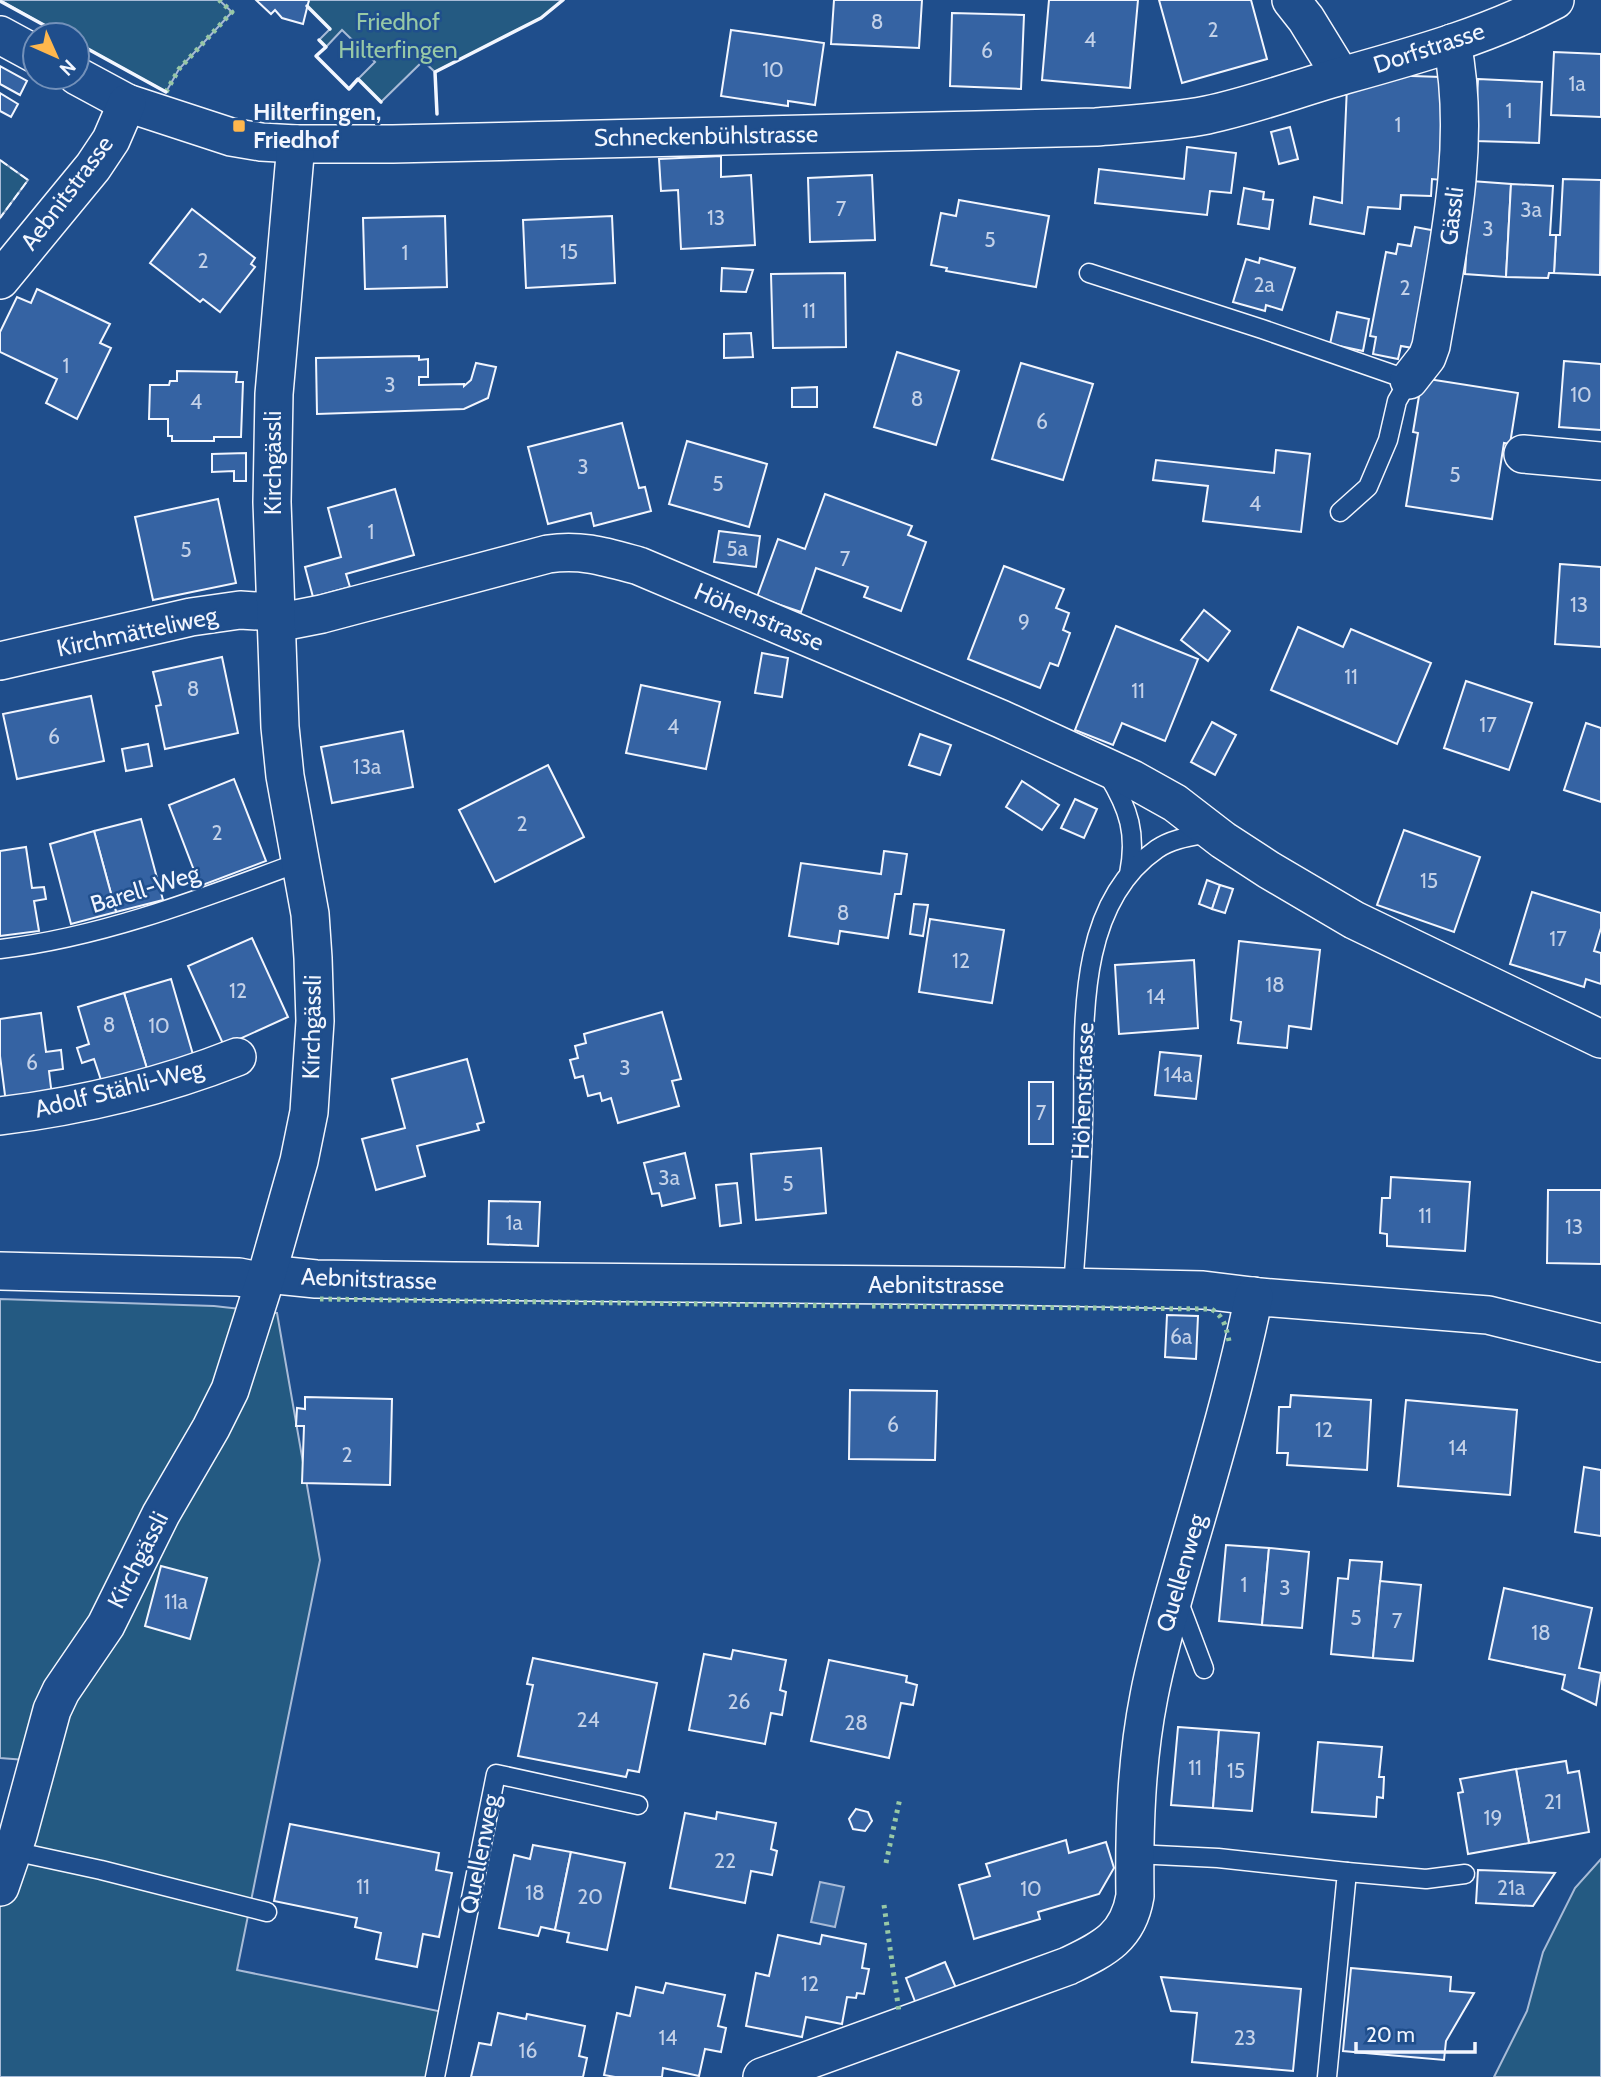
<svg xmlns="http://www.w3.org/2000/svg" width="1601" height="2077" viewBox="0 0 1601 2077" font-family="Cabin,sans-serif">
<style>
.green{fill:#245a82;stroke:#a8bbd7;stroke-width:2}
.water{fill:#3b69a3;stroke:#a8bbd7;stroke-width:2}
.building{fill:#3563a3;stroke:#f2f6ff;stroke-width:2}
.lines{fill:none;stroke-linecap:round;stroke-linejoin:round}
.lane-casing{stroke:#f2f6ff;stroke-width:21}
.street-casing{stroke:#f2f6ff;stroke-width:40}
.lane{stroke:#1f4e8c;stroke-width:18}
.street{stroke:#1f4e8c;stroke-width:37}
.hedge{stroke:#97c8a6;stroke-width:5;stroke-dasharray:3.5 5;stroke-linecap:butt}
.fence{stroke:#f2f6ff;stroke-width:2;stroke-dasharray:9 3.5;stroke-linecap:butt}
.wall{stroke:#f2f6ff;stroke-width:3.5}
.poi-dot{fill:#ffb74d;stroke:#1f4e8c;stroke-width:2.5}
.labels{text-anchor:middle;stroke-width:5;stroke-linejoin:round;paint-order:stroke}
.number-label{font-size:21px;fill:#c3d1e8}
.park-label{font-size:24px;fill:#97c8a6;stroke:#1f4e8c}
.street-label{font-size:24px;fill:#f2f6ff;stroke:#1f4e8c}
.poi-label{font-size:24px;font-weight:bold;fill:#f2f6ff;stroke:#1f4e8c;text-anchor:start}
</style>
<rect width="100%" height="100%" fill="#1f4e8c"/>
<g class="green">
<path d="M0 0H219L232 12 179 69 166 92 77 43V35H62Z"/>
<path d="M309 0H563L541 18 435 72 423 61 381 102 358 79 375 62 342 30 326 47 319 40 330 29 307 6Z"/>
<path d="M0 160 28 180 0 218Z"/>
<path d="M0 1299 214 1306 277 1313 320 1560 237 1970 448 2013 435 2077H0V1887L38 1761 0 1758Z"/>
<path d="M1601 1859V2077H1494L1527 2011 1543 1952 1575 1888Z"/>
</g>
<path class="water" d="M820 1882 844 1887 835 1927 811 1922Z"/>
<g class="building">
<path d="M256 0H309L303 24 282 18 275 10 271 14Z"/>
<path d="M834 0H922L919 48 831 44Z"/>
<path d="M1049 0H1138L1130 88 1042 80Z"/>
<path d="M1159 0H1251L1267 59 1182 83Z"/>
<path d="M952 13 1024 15 1021 89 950 86Z"/>
<path d="M731 30 824 43 815 105 788 101V106L721 96Z"/>
<path d="M1554 52 1601 54V117L1551 115Z"/>
<path d="M0 66 27 81 20 95 0 84Z"/>
<path d="M1353 74 1441 77 1442 180 1432 179 1431 196 1401 195 1400 209 1368 207 1364 234 1310 224 1314 197 1342 203 1347 86Z"/>
<path d="M1478 79 1542 82 1539 143 1475 141Z"/>
<path d="M0 93 18 104 11 117 0 111Z"/>
<path d="M1290 127 1298 159 1279 164 1271 132Z"/>
<path d="M1187 147 1236 153 1231 193 1210 191 1207 215 1095 203 1099 169 1184 179Z"/>
<path d="M721 156V177L751 175 755 245 681 249 678 190 661 191 659 159Z"/>
<path d="M872 175 875 240 810 242 808 178Z"/>
<path d="M1563 179 1601 180 1600 275 1554 273 1556 235H1560Z"/>
<path d="M1471 181 1511 184 1506 277 1465 274Z"/>
<path d="M1511 184 1553 186 1550 235H1556L1554 273H1549L1548 278 1506 277Z"/>
<path d="M1244 188 1264 192 1263 199 1273 200 1269 229 1238 224Z"/>
<path d="M959 200 1049 216 1036 287 946 271 947 268 931 265 941 213 956 216Z"/>
<path d="M192 209 255 258 251 264 255 267 220 312 203 299 200 302 150 263Z"/>
<path d="M445 216 447 287 365 289 363 218Z"/>
<path d="M612 216 615 283 526 288 523 220Z"/>
<path d="M1415 227 1442 232 1418 349 1401 346 1398 359 1373 354 1376 337 1370 336 1386 252 1396 254 1398 244 1411 246Z"/>
<path d="M1260 258 1295 268 1282 310 1266 305 1265 311 1233 302 1246 259 1259 263Z"/>
<path d="M722 268 753 270 746 292 721 291Z"/>
<path d="M845 273 846 347 773 348 771 274Z"/>
<path d="M37 289 110 324 100 343 111 348 77 419 46 403 57 379 0 352V332L17 297 31 303Z"/>
<path d="M1337 312 1369 319 1363 351 1330 344Z"/>
<path d="M751 333 753 357 724 358V334Z"/>
<path d="M897 352 959 371 936 445 874 427Z"/>
<path d="M419 356V360L428 359V377H419V385L464 384V386L471 380 476 363 496 367 488 398 464 409 317 414 316 358Z"/>
<path d="M1564 361 1601 364V430L1559 427Z"/>
<path d="M1021 363 1093 384 1063 480 992 459Z"/>
<path d="M177 371 237 372 236 382H243L241 437H214V441H172V436H168V419H149L150 385H169L170 381H177Z"/>
<path d="M1422 378 1518 393 1510 444 1504 443 1492 519 1406 506 1418 433 1413 432Z"/>
<path d="M817 387V407H792V388Z"/>
<path d="M622 423 639 488 645 487 651 511 594 526 591 513 548 524 528 447Z"/>
<path d="M687 441 767 464 749 527 669 504Z"/>
<path d="M1276 450 1310 454 1301 532 1203 521 1208 486 1153 480 1156 460 1274 473Z"/>
<path d="M246 453V481H234V471L212 472V454Z"/>
<path d="M395 489 414 555 346 574 350 587 313 597 305 567 341 557 328 508Z"/>
<path d="M825 494 912 526 908 535 926 542 901 611 864 597 868 587 816 568 801 612 757 597 778 539 805 549Z"/>
<path d="M218 499 236 583 153 600 135 517Z"/>
<path d="M719 531 760 536 756 567 714 562Z"/>
<path d="M1560 564 1601 567V647L1555 644Z"/>
<path d="M1004 566 1064 589 1056 608 1069 613 1063 630 1070 633 1058 666 1050 663 1040 688 968 659Z"/>
<path d="M1204 610 1230 631 1208 661 1181 640Z"/>
<path d="M1116 626 1198 659 1165 741 1122 723 1113 745 1075 730Z"/>
<path d="M1298 627 1343 647 1351 629 1431 663 1397 744 1271 690Z"/>
<path d="M762 653 788 658 782 697 755 693Z"/>
<path d="M222 657 238 733 165 749 156 706 161 705 153 672Z"/>
<path d="M1466 681 1532 703 1509 770 1444 748Z"/>
<path d="M641 685 720 702 706 769 626 753Z"/>
<path d="M91 696 104 761 17 779 3 714Z"/>
<path d="M1212 722 1236 735 1215 775 1191 762Z"/>
<path d="M1586 723 1601 728V802L1564 790Z"/>
<path d="M403 731 413 787 332 803 321 747Z"/>
<path d="M920 734 951 745 940 775 909 765Z"/>
<path d="M148 744 152 766 126 771 122 749Z"/>
<path d="M548 765 584 837 495 882 459 810Z"/>
<path d="M234 779 266 861 200 886 169 805Z"/>
<path d="M1022 781 1059 805 1042 830 1006 807Z"/>
<path d="M1075 799 1097 809 1084 838 1061 828Z"/>
<path d="M141 819 163 900 116 912 94 831Z"/>
<path d="M1404 830 1480 857 1454 932 1377 905Z"/>
<path d="M94 831 116 912 71 924 50 844Z"/>
<path d="M26 847 32 888 44 887 46 899 34 901 39 931 0 936V851Z"/>
<path d="M884 851 907 854 901 894H895L888 938 840 931 838 944 789 936 801 863 881 874Z"/>
<path d="M1207 880 1220 885 1212 909 1199 904Z"/>
<path d="M1220 885 1233 889 1225 913 1212 909Z"/>
<path d="M1532 892 1601 913V928L1594 951 1601 953V984L1586 979 1584 987 1510 964Z"/>
<path d="M914 904 928 905 923 936 910 934Z"/>
<path d="M930 919 1004 930 992 1003 919 992Z"/>
<path d="M252 938 288 1017 224 1046 188 966Z"/>
<path d="M1239 941 1320 950 1311 1029 1289 1026 1287 1048 1238 1043 1241 1022 1231 1020Z"/>
<path d="M1194 960 1198 1028 1119 1034 1115 965Z"/>
<path d="M171 979 194 1058 148 1072 124 993Z"/>
<path d="M124 993 148 1072 103 1086 94 1059 82 1063 77 1048 89 1044 78 1007Z"/>
<path d="M662 1012 681 1079 672 1081 679 1106 618 1123 611 1098 602 1101 600 1093 588 1096 583 1076 575 1078 570 1060 578 1058 575 1046 586 1043 584 1034Z"/>
<path d="M41 1013 46 1052 61 1050 63 1069 49 1071 52 1096 6 1103 0 1056V1019Z"/>
<path d="M1160 1052 1201 1056 1196 1099 1155 1095Z"/>
<path d="M467 1059 484 1122 477 1124 479 1130 417 1146 425 1176 376 1190 362 1139 405 1128 392 1079Z"/>
<rect x="1029" y="1082" width="24" height="62"/>
<path d="M821 1148 826 1213 756 1220 751 1154Z"/>
<path d="M685 1153 695 1198 662 1206 659 1193 652 1194 644 1163Z"/>
<path d="M1391 1177 1470 1182 1465 1251 1387 1246V1234L1380 1233 1382 1198H1390Z"/>
<path d="M737 1183 741 1223 720 1226 716 1185Z"/>
<path d="M1548 1190H1601V1264L1547 1263Z"/>
<path d="M489 1201 540 1202 538 1246 488 1244Z"/>
<path d="M1167 1315 1198 1316 1196 1359 1165 1357Z"/>
<path d="M850 1390 937 1391 935 1460 849 1459Z"/>
<path d="M1291 1395 1371 1400 1367 1470 1287 1465 1288 1453H1277L1279 1407H1290Z"/>
<path d="M305 1397 392 1399 390 1485 302 1483 304 1426H296L297 1408 305 1409Z"/>
<path d="M1406 1400 1517 1410 1510 1495 1398 1486Z"/>
<path d="M1584 1467 1601 1470V1536L1575 1532Z"/>
<path d="M1226 1545 1269 1548 1262 1625 1219 1621Z"/>
<path d="M1269 1548 1309 1552 1302 1628 1262 1625Z"/>
<path d="M1350 1560 1382 1562 1373 1658 1331 1654 1338 1578 1348 1579Z"/>
<path d="M161 1566 207 1578 190 1639 145 1626Z"/>
<path d="M1380 1581 1421 1585 1413 1661 1373 1658Z"/>
<path d="M1504 1588 1592 1608 1579 1668 1601 1673 1596 1705 1562 1689 1565 1675 1489 1659Z"/>
<path d="M733 1650 786 1660 780 1690 786 1692 782 1715 771 1713 765 1744 689 1730 704 1654 731 1659Z"/>
<path d="M533 1658 657 1683 639 1772 628 1770 626 1777 518 1756 533 1685 527 1684Z"/>
<path d="M829 1660 907 1676 906 1682 917 1685 913 1705 901 1703 889 1758 811 1741Z"/>
<path d="M1178 1727 1219 1730 1213 1808 1171 1805Z"/>
<path d="M1219 1730 1259 1733 1252 1811 1213 1808Z"/>
<path d="M1318 1742 1382 1747 1379 1777H1384L1383 1798 1377 1797 1376 1817 1312 1812Z"/>
<path d="M1566 1761 1568 1773 1579 1771 1589 1832 1529 1843 1516 1769Z"/>
<path d="M1516 1769 1529 1843 1468 1854 1458 1793 1463 1792 1460 1779Z"/>
<path d="M856 1809 868 1812 872 1821 865 1831 853 1829 849 1819Z"/>
<path d="M717 1812 776 1823 771 1849 777 1851 772 1875 751 1871 745 1903 670 1888 685 1813 716 1819Z"/>
<path d="M290 1824 439 1853 436 1870 452 1873 439 1937 423 1934 417 1967 376 1959 381 1933 355 1927 357 1918 274 1901Z"/>
<path d="M1066 1840 1069 1853 1106 1842 1114 1868 1099 1894 1038 1912 1040 1919 974 1939 959 1885 990 1876 986 1864Z"/>
<path d="M533 1845 571 1852 555 1930 541 1927 538 1936 499 1928 514 1855 530 1859Z"/>
<path d="M571 1852 625 1863 607 1950 567 1942 569 1933 555 1930Z"/>
<path d="M1478 1870 1555 1873 1533 1906 1476 1903Z"/>
<path d="M778 1935 820 1944 822 1935 866 1944 862 1968 869 1969 864 1994 857 1993 856 1998 847 1997 842 2024 806 2017 802 2037 746 2026 756 1973 769 1976Z"/>
<path d="M945 1962 956 1988 916 2004 906 1978Z"/>
<path d="M1351 1968 1451 1977 1450 1991 1474 1993 1446 2041 1444 2060 1343 2051Z"/>
<path d="M1161 1977 1301 1989 1293 2071 1192 2062 1197 2013 1171 2011Z"/>
<path d="M666 1983 725 1995 718 2026 726 2028 721 2052 705 2049 699 2076 663 2068 662 2077H615L604 2075 617 2013 630 2016 636 1987 663 1993Z"/>
<path d="M498 2013 526 2019 527 2014 585 2026 579 2056 587 2058 583 2077H471L479 2043 491 2045Z"/>
</g>
<g class="lines">
<g class="lane-casing">
<g id="lane">
<path d="M1089 273 1262 329 1409 380 1397 401 1388 440 1368 487 1340 512"/>
<path d="M1108 775C1129 809 1137 834 1129 874"/>
<path d="M0 949C103 937 203 898 300 862"/>
<path d="M1073 1287C1077 1232 1082 1177 1083 1122 1085 1032 1073 907 1157 849 1173 838 1194 836 1213 832"/>
<path d="M1178 1600 1204 1669"/>
<path d="M13 1851 101 1870 267 1912"/>
<path d="M1135 1854 1218 1858 1347 1872 1327 2077"/>
<path d="M1347 1872 1426 1879 1465 1874"/>
<path d="M435 2077 496 1774 638 1805"/>
</g>
</g>
<g class="street-casing">
<g id="street">
<path d="M1291 0 1306 19 1341 76"/>
<path d="M0 35 35 54"/>
<path d="M77 76 127 103 231 137 261 142 296 144H393L1096 127C1133 124 1171 122 1207 115 1254 105 1299 88 1345 75 1417 55 1489 35 1555 0"/>
<path d="M0 280 93 167 111 140 127 103"/>
<path d="M1409 380 1427 357 1431 346C1448 248 1472 143 1452 43"/>
<path d="M1523 454 1601 461"/>
<path d="M276 623 322 614 548 554C582 549 606 557 639 566L1001 719 1132 779 1175 803 1223 840 1269 870 1354 920 1601 1039"/>
<path d="M0 661 191 617 240 610 275 612"/>
<path d="M0 1116C80 1106 161 1087 237 1057"/>
<path d="M0 1271 239 1277 264 1282"/>
<path d="M267 1274 316 1279 453 1281 1014 1286 1203 1290 1260 1297 1488 1315 1601 1343"/>
<path d="M0 1887 18 1835 52 1710 61 1691 106 1625 161 1514 211 1428 230 1390 267 1274 299 1161 309 1112 315 1021 313 958 310 914 285 776 280 727 272 502 274 394 296 144"/>
<path d="M762 2077 1068 1966C1103 1949 1128 1938 1135 1896 1134 1829 1136 1762 1149 1696 1158 1649 1172 1603 1185 1557 1210 1471 1236 1384 1254 1296"/>
</g>
</g>
<use href="#lane" class="lane"/>
<use href="#street" class="street"/>
<g class="hedge">
<path d="M166 92 179 69 232 12 219 0"/>
<path d="M320 1299 859 1306"/>
<path d="M872 1306 1211 1309C1224 1316 1226 1327 1229 1341"/>
<path d="M886 1863 900 1798"/>
<path d="M884 1905 899 2012"/>
</g>
<path class="fence" d="M0 160 28 180 0 218"/>
<g class="wall">
<path d="M0 1 62 35"/>
<path d="M307 6 330 29"/>
<path d="M319 40 326 47 316 56 349 89 358 79 381 102"/>
<path d="M77 43 166 92"/>
<path d="M437 114 435 72 541 18 563 0"/>
</g>
</g>
<rect class="poi-dot" x="232" y="119" width="14" height="14" rx="3.5"/>
<g class="labels">
<g class="number-label">
<text x="877" y="29">8</text>
<text x="1213" y="37">2</text>
<text x="1090" y="47">4</text>
<text x="987" y="58">6</text>
<text x="773" y="77">10</text>
<text x="1577" y="91">1a</text>
<text x="1509" y="118">1</text>
<text x="1398" y="132">1</text>
<text x="841" y="216">7</text>
<text x="1531" y="217">3a</text>
<text x="716" y="225">13</text>
<text x="1488" y="236">3</text>
<text x="990" y="247">5</text>
<text x="569" y="259">15</text>
<text x="405" y="260">1</text>
<text x="203" y="268">2</text>
<text x="1264" y="292">2a</text>
<text x="1405" y="295">2</text>
<text x="809" y="318">11</text>
<text x="66" y="373">1</text>
<text x="390" y="392">3</text>
<text x="1581" y="402">10</text>
<text x="917" y="406">8</text>
<text x="196" y="409">4</text>
<text x="1042" y="429">6</text>
<text x="583" y="474">3</text>
<text x="1455" y="482">5</text>
<text x="718" y="491">5</text>
<text x="1255" y="511">4</text>
<text x="371" y="539">1</text>
<text x="737" y="556">5a</text>
<text x="186" y="557">5</text>
<text x="845" y="566">7</text>
<text x="1579" y="612">13</text>
<text x="1024" y="629">9</text>
<text x="1351" y="684">11</text>
<text x="193" y="696">8</text>
<text x="1138" y="698">11</text>
<text x="1488" y="732">17</text>
<text x="673" y="734">4</text>
<text x="54" y="744">6</text>
<text x="367" y="774">13a</text>
<text x="522" y="831">2</text>
<text x="217" y="840">2</text>
<text x="1429" y="888">15</text>
<text x="843" y="920">8</text>
<text x="1558" y="946">17</text>
<text x="961" y="968">12</text>
<text x="1275" y="992">18</text>
<text x="238" y="998">12</text>
<text x="1156" y="1004">14</text>
<text x="109" y="1032">8</text>
<text x="159" y="1033">10</text>
<text x="32" y="1070">6</text>
<text x="625" y="1075">3</text>
<text x="1178" y="1082">14a</text>
<text x="1041" y="1120">7</text>
<text x="669" y="1185">3a</text>
<text x="788" y="1191">5</text>
<text x="1425" y="1223">11</text>
<text x="514" y="1230">1a</text>
<text x="1574" y="1234">13</text>
<text x="1181" y="1344">6a</text>
<text x="893" y="1432">6</text>
<text x="1324" y="1437">12</text>
<text x="1458" y="1455">14</text>
<text x="347" y="1462">2</text>
<text x="1244" y="1592">1</text>
<text x="1285" y="1595">3</text>
<text x="176" y="1609">11a</text>
<text x="1356" y="1625">5</text>
<text x="1397" y="1628">7</text>
<text x="1541" y="1640">18</text>
<text x="739" y="1709">26</text>
<text x="588" y="1727">24</text>
<text x="856" y="1730">28</text>
<text x="1195" y="1775">11</text>
<text x="1236" y="1778">15</text>
<text x="1553" y="1809">21</text>
<text x="1493" y="1825">19</text>
<text x="725" y="1868">22</text>
<text x="363" y="1894">11</text>
<text x="1511" y="1895">21a</text>
<text x="1031" y="1896">10</text>
<text x="535" y="1900">18</text>
<text x="590" y="1904">20</text>
<text x="810" y="1991">12</text>
<text x="668" y="2045">14</text>
<text x="1245" y="2045">23</text>
<text x="528" y="2058">16</text>
</g>
<g class="park-label">
<text x="398" y="30">Friedhof<tspan x="398" dy="28">Hilterfingen</tspan></text>
</g>
<g class="street-label">
<text transform="translate(1429 48) rotate(-18)" y="8">Dorfstrasse</text>
<text transform="translate(706 136) rotate(-1)" y="8">Schneckenbühlstrasse</text>
<text transform="translate(67 193) rotate(-53)" y="8">Aebnitstrasse</text>
<text transform="translate(1452 216) rotate(-83)" y="8">Gässli</text>
<text transform="translate(273 463) rotate(-90)" y="8">Kirchgässli</text>
<text transform="translate(759 617) rotate(23)" y="8">Höhenstrasse</text>
<text transform="translate(137 632) rotate(-12)" y="8">Kirchmätteliweg</text>
<text transform="translate(145 889) rotate(-17)" y="8">Barell-Weg</text>
<text transform="translate(312 1027) rotate(-89)" y="8">Kirchgässli</text>
<text transform="translate(119 1089) rotate(-14)" y="8">Adolf Stähli-Weg</text>
<text transform="translate(1083 1091) rotate(-88)" y="8">Höhenstrasse</text>
<text transform="translate(369 1279) rotate(2)" y="8">Aebnitstrasse</text>
<text x="936" y="1293">Aebnitstrasse</text>
<text transform="translate(138 1560) rotate(-63)" y="8">Kirchgässli</text>
<text transform="translate(1181 1573) rotate(-74)" y="8">Quellenweg</text>
<text transform="translate(480 1854) rotate(-79)" y="8">Quellenweg</text>
</g>
<g class="poi-label">
<text x="253" y="120">Hilterfingen,<tspan x="253" dy="28">Friedhof</tspan></text>
</g>
</g>
<g transform="translate(56 56) rotate(135)"><circle r="33" fill="#1f4e8c" stroke="#7391ba" stroke-width="2"/>
<path d="M0-5L12 26L0 18L-12 26Z" fill="#ffb74d"/>
<text y="-10" font-size="19" font-weight="bold" text-anchor="middle" fill="#f2f6ff">N</text>
</g>
<path d="M1356 2042v10h119v-10" fill="none" stroke="#f2f6ff" stroke-width="3.5"/>
<text x="1366" y="2042" font-size="21" fill="#f2f6ff" stroke="#1f4e8c" stroke-width="5" paint-order="stroke">20 m</text>
</svg>
